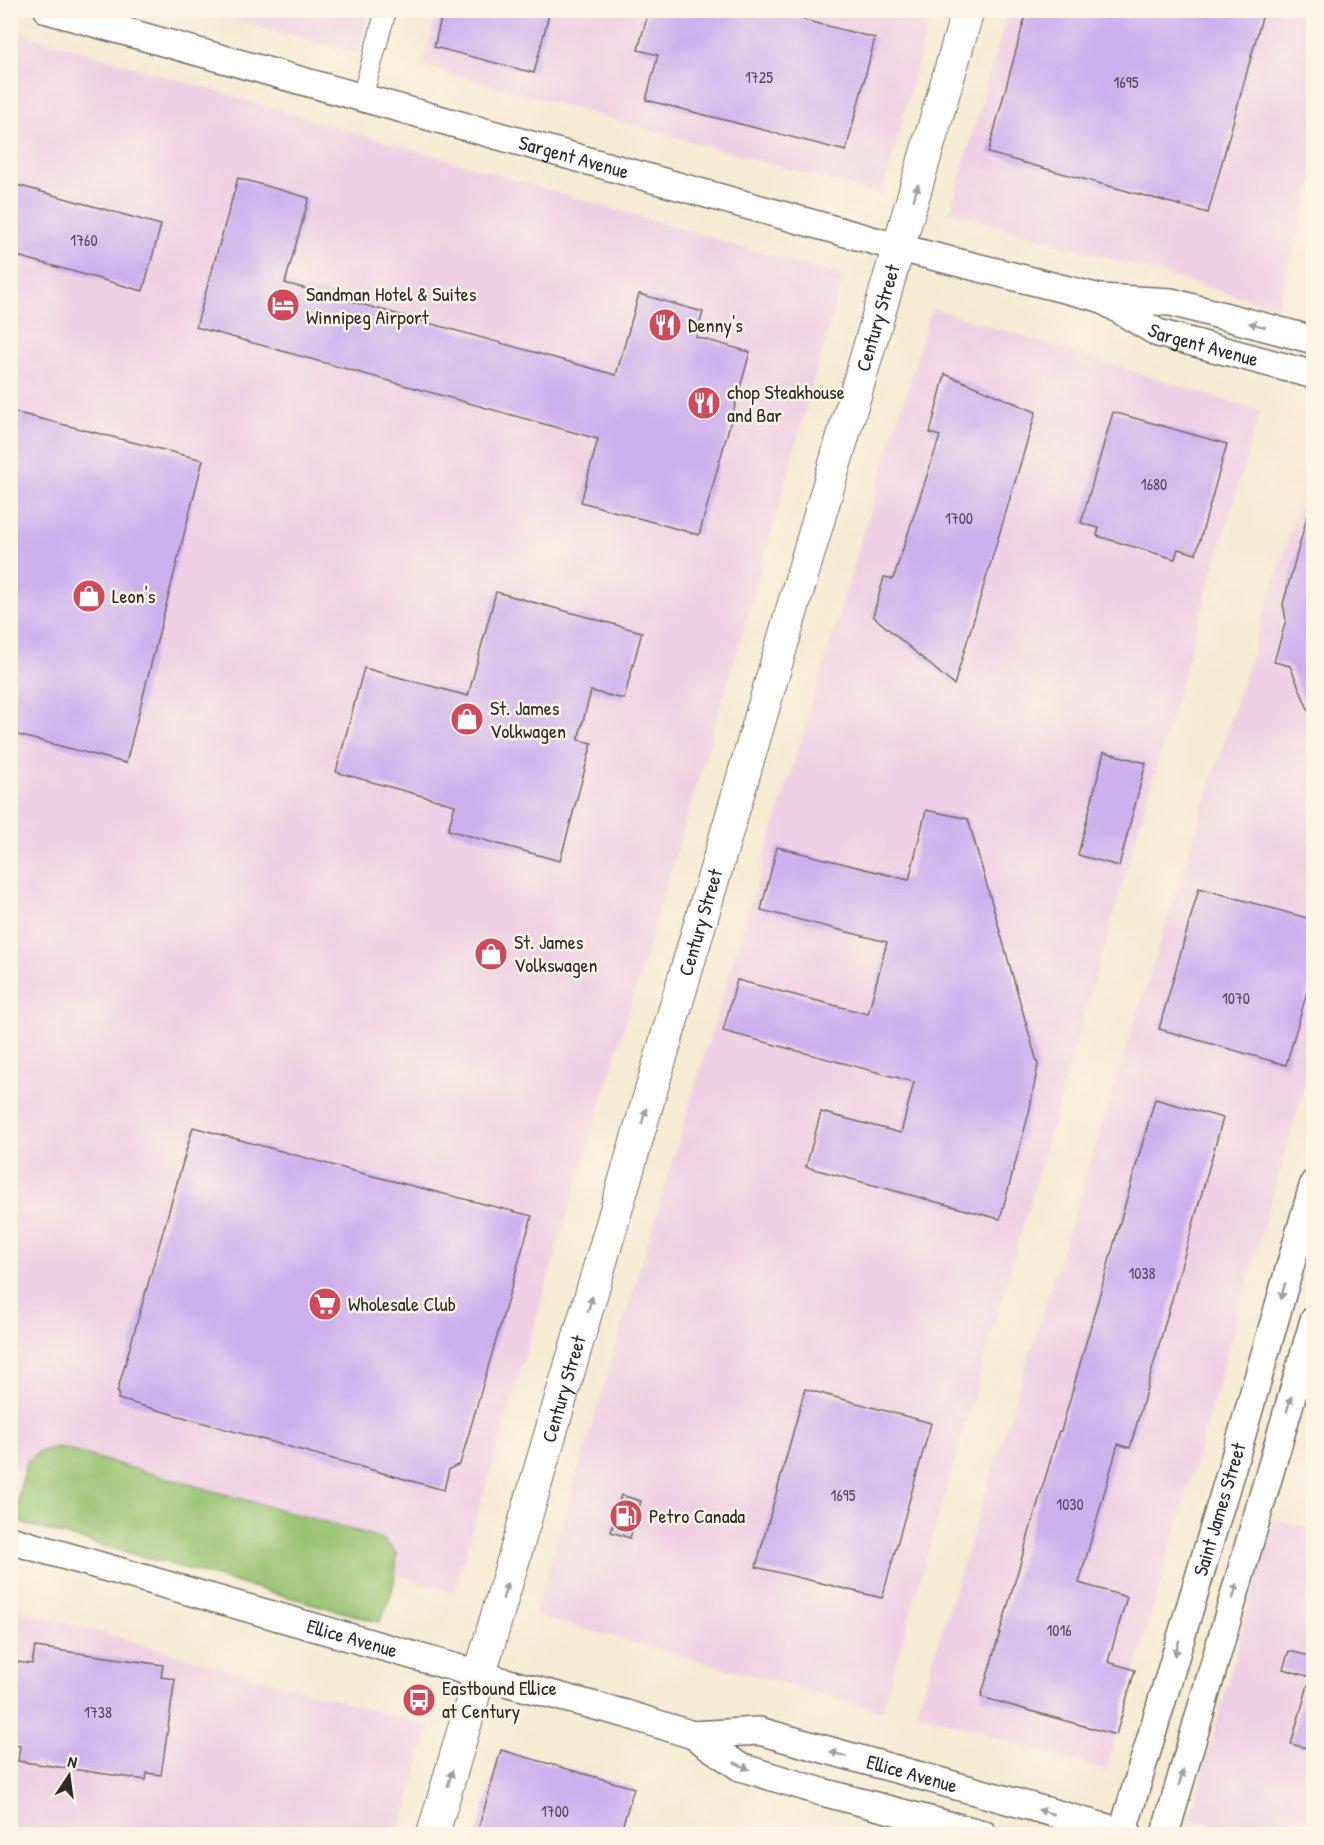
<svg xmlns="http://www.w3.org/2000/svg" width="1324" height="1845" viewBox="0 0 1324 1845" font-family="'Patrick Hand',sans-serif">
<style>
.built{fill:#f0d0e4}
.green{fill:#95c270;stroke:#60764e;stroke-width:1.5}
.building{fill:#ceb0ee}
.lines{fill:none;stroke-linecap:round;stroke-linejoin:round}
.street-casing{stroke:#726e66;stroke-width:22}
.secondary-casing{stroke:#726e66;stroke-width:30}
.primary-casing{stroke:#726e66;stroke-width:34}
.street{stroke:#fff;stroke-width:20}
.secondary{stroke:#fff;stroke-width:27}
.primary{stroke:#fff;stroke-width:32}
.oneway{fill:#a0a0a0}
.labels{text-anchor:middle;stroke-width:5;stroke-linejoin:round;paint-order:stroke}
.number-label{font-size:16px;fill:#544c5c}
.street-label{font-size:20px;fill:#2b2b2b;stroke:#fcf5e5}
.poi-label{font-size:20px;fill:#2b2b2b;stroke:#fcf5e5;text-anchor:start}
</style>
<rect width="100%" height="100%" fill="#fcf5e5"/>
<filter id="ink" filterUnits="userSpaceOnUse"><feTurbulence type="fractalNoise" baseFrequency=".0167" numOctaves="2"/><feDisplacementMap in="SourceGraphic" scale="12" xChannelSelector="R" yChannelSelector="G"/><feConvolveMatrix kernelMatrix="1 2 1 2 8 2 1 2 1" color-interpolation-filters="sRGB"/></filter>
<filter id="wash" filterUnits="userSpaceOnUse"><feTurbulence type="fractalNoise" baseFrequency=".008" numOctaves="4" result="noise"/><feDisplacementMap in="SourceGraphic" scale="24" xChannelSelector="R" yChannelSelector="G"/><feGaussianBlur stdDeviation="1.35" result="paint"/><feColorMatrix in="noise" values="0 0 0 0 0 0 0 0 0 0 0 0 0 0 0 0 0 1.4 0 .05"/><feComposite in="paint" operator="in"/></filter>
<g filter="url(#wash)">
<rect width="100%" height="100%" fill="#f6ebd3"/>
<g class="built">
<path d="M203 11 370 10V11L358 54Z"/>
<path d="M438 11H932L882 195 422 66Z"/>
<path d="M1008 11H1313V179L1277 308 950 211Z"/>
<path d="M10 30 843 277 753 598 454 1592 11 1466Z"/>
<path d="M932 308 1260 411 882 1711 534 1615Z"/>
<path d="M1313 460V1057L1106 1771 916 1712Z"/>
<path d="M1273 1518 1313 1530V1834H1245L1190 1818Z"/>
<path d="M10 1607 429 1726 400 1834H11Z"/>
</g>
<path class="green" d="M57 1447 381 1538 396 1553C398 1577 390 1601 379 1622L21 1523 15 1511 27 1461 39 1452Z"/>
<g id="blocks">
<g class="building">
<path d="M443 10H550L534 73 434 47Z"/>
<path d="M649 10H794L792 17 875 38 846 151 646 100 658 55 638 50Z"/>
<path d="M1027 10H1264L1208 213 988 153Z"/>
<path d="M238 178 309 198 285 283 616 375 639 294 703 312 696 337 750 352 699 535 581 502 598 439 196 327Z"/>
<path d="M10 183 161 225 143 291 10 254Z"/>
<path d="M945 374 1036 412 954 685 873 616 884 577 893 579 940 436 930 433Z"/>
<path d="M10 411 203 460 126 763 10 733Z"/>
<path d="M1113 412 1227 444 1196 554 1178 549 1175 559 1097 536 1099 528 1081 523Z"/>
<path d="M1307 517 1314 518 1313 721 1290 666 1274 662 1286 620 1283 604Z"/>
<path d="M496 592 642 632 624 699 591 691 578 740 592 743 560 861 448 830 455 805 336 772 364 668 468 696Z"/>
<path d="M1104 752 1146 763 1119 866 1078 855Z"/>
<path d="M926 810 968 819 1038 1065 1029 1113 1000 1219 806 1167 821 1112 901 1133 914 1082 723 1031 737 980 868 1014 887 942 761 910 777 847 909 880Z"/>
<path d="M1199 888 1314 920V968L1286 1065 1159 1029Z"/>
<path d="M1155 1099 1223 1118 1130 1448 1118 1444 1079 1583 1127 1597 1108 1662 1135 1670 1116 1735 981 1697 1059 1431H1061Z"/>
<path d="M193 1127 361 1173 532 1216 460 1464 449 1469 444 1490 118 1399 119 1393 117 1392Z"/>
<path d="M805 1389 931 1423 882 1598 756 1567Z"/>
<path d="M621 1495 641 1501 630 1538 611 1532Z"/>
<path d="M35 1647 163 1665 161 1677 175 1679 161 1775 147 1773 146 1780 18 1761 20 1746 10 1744V1661L32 1664Z"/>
<path d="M1289 1651 1314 1657V1678L1283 1669Z"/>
<path d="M1308 1685H1314V1750L1291 1744Z"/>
<path d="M501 1750 634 1788 620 1834H477Z"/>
</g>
</g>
</g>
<g filter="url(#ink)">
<use href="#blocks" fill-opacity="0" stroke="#726e66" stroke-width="1.5"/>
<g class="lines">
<g class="street-casing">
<path id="street" d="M362 98 386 10"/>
</g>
<g class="secondary-casing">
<g id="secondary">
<path id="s1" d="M48 10 900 248 1100 298 1171 302 1314 340"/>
<path id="s2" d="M1103 300 1158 333 1314 375"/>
<path id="s3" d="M10 1540 516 1685 626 1714 693 1735 740 1767 822 1792 983 1834"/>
<path id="s4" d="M693 1735 759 1731 1129 1834"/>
<path id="s5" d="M1122 1834 1242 1434 1314 1183"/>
<path d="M1165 1834 1314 1320"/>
</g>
</g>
<g class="primary-casing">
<g id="primary">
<path id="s6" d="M433 1834 968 10"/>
</g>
</g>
<use href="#street" class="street"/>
<use href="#secondary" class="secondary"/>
<use href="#primary" class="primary"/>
</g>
<defs><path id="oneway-solid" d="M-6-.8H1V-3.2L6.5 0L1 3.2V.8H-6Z" transform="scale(1.5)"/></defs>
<g class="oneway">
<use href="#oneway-solid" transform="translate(916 192) rotate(-74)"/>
<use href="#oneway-solid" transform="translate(1257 325) rotate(-165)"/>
<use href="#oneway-solid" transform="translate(644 1116) rotate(-74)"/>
<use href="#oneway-solid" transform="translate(1283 1291) rotate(106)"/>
<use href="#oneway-solid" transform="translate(590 1304) rotate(-74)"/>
<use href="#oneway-solid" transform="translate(1289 1404) rotate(-74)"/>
<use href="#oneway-solid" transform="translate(505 1591) rotate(-74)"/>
<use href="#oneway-solid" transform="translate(1235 1591) rotate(-74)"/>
<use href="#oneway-solid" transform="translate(1177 1648) rotate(106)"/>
<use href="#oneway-solid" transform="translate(838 1754) rotate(-164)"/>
<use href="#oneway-solid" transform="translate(742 1766) rotate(25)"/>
<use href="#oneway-solid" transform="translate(450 1778) rotate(-74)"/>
<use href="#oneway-solid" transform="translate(1181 1778) rotate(-74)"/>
<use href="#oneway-solid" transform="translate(1046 1812) rotate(-164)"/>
</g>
</g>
<defs>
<g id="hotel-disc" transform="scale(1.725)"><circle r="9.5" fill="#d1495b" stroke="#fcf5e5"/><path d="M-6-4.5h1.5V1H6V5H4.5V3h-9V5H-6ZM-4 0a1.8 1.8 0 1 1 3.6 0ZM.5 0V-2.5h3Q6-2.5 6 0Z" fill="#fff"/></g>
<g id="restaurant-disc" transform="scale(1.725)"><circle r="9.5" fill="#d1495b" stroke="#fcf5e5"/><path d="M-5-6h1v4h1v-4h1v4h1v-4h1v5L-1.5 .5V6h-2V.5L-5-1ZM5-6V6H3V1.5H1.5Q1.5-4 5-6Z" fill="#fff"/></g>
<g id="shop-disc" transform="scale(1.725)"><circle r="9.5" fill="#d1495b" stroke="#fcf5e5"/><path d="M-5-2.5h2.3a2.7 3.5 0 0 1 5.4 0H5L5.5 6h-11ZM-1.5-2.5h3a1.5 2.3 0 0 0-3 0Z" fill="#fff"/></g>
<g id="supermarket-disc" transform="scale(1.725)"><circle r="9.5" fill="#d1495b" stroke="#fcf5e5"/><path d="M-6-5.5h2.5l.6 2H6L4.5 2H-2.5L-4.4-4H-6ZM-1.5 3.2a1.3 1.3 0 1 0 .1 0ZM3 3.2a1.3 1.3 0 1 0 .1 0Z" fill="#fff"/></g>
<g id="fuel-disc" transform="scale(1.725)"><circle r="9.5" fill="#d1495b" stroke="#fcf5e5"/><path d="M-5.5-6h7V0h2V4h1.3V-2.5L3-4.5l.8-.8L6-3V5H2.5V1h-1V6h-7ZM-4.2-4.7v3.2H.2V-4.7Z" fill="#fff"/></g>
<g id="bus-disc" transform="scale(1.725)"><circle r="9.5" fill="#d1495b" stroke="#fcf5e5"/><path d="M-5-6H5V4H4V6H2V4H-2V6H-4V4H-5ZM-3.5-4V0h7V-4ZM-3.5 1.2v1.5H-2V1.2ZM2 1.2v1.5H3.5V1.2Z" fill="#fff"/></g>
</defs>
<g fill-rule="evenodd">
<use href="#hotel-disc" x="283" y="305"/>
<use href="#restaurant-disc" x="665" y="325"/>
<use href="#restaurant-disc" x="704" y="403"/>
<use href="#shop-disc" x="89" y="596"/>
<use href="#shop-disc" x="467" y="719"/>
<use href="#shop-disc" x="491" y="954"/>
<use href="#supermarket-disc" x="325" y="1304"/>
<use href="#fuel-disc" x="626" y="1516"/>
<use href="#bus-disc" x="419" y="1700"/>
</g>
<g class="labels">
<g class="number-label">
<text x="759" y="83">1725</text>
<text x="1126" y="88">1695</text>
<text x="84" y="246">1760</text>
<text x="1154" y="490">1680</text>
<text x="959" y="524">1700</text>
<text x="1236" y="1004">1070</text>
<text x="1142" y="1279">1038</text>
<text x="843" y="1501">1695</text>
<text x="1070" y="1510">1030</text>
<text x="1059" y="1636">1016</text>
<text x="98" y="1718">1738</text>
<text x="555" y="1817">1700</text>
</g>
<g class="street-label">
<text dy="7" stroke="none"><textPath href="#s1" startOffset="546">Sargent Avenue</textPath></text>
<text dy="7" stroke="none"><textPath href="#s6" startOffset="1580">Century Street</textPath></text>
<text dy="7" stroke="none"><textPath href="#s2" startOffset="111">Sargent Avenue</textPath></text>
<text dy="7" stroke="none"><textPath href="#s6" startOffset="950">Century Street</textPath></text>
<text dy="7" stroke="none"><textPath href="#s6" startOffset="464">Century Street</textPath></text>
<text dy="7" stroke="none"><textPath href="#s5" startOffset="339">Saint James Street</textPath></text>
<text dy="7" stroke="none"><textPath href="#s3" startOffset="356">Ellice Avenue</textPath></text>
<text dy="7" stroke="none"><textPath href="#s4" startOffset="225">Ellice Avenue</textPath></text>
</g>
<g class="poi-label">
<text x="306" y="301">Sandman Hotel &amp; Suites<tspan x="306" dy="23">Winnipeg Airport</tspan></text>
<text x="688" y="332">Denny's</text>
<text x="727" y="399">chop Steakhouse<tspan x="727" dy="23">and Bar</tspan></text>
<text x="112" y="603">Leon's</text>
<text x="490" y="715">St. James<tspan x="490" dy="23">Volkwagen</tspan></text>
<text x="514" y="949">St. James<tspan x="514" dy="23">Volkswagen</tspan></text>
<text x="348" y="1311">Wholesale Club</text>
<text x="649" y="1523">Petro Canada</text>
<text x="442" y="1695">Eastbound Ellice<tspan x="442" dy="23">at Century</tspan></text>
</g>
</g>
<rect width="1324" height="1845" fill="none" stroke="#fcf5e5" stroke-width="36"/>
<g transform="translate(69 1776) rotate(13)" stroke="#fcf5e5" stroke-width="4.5" paint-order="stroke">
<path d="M0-4.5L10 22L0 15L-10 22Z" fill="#2b2b2b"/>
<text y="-9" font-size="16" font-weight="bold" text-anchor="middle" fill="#2b2b2b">N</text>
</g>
</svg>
